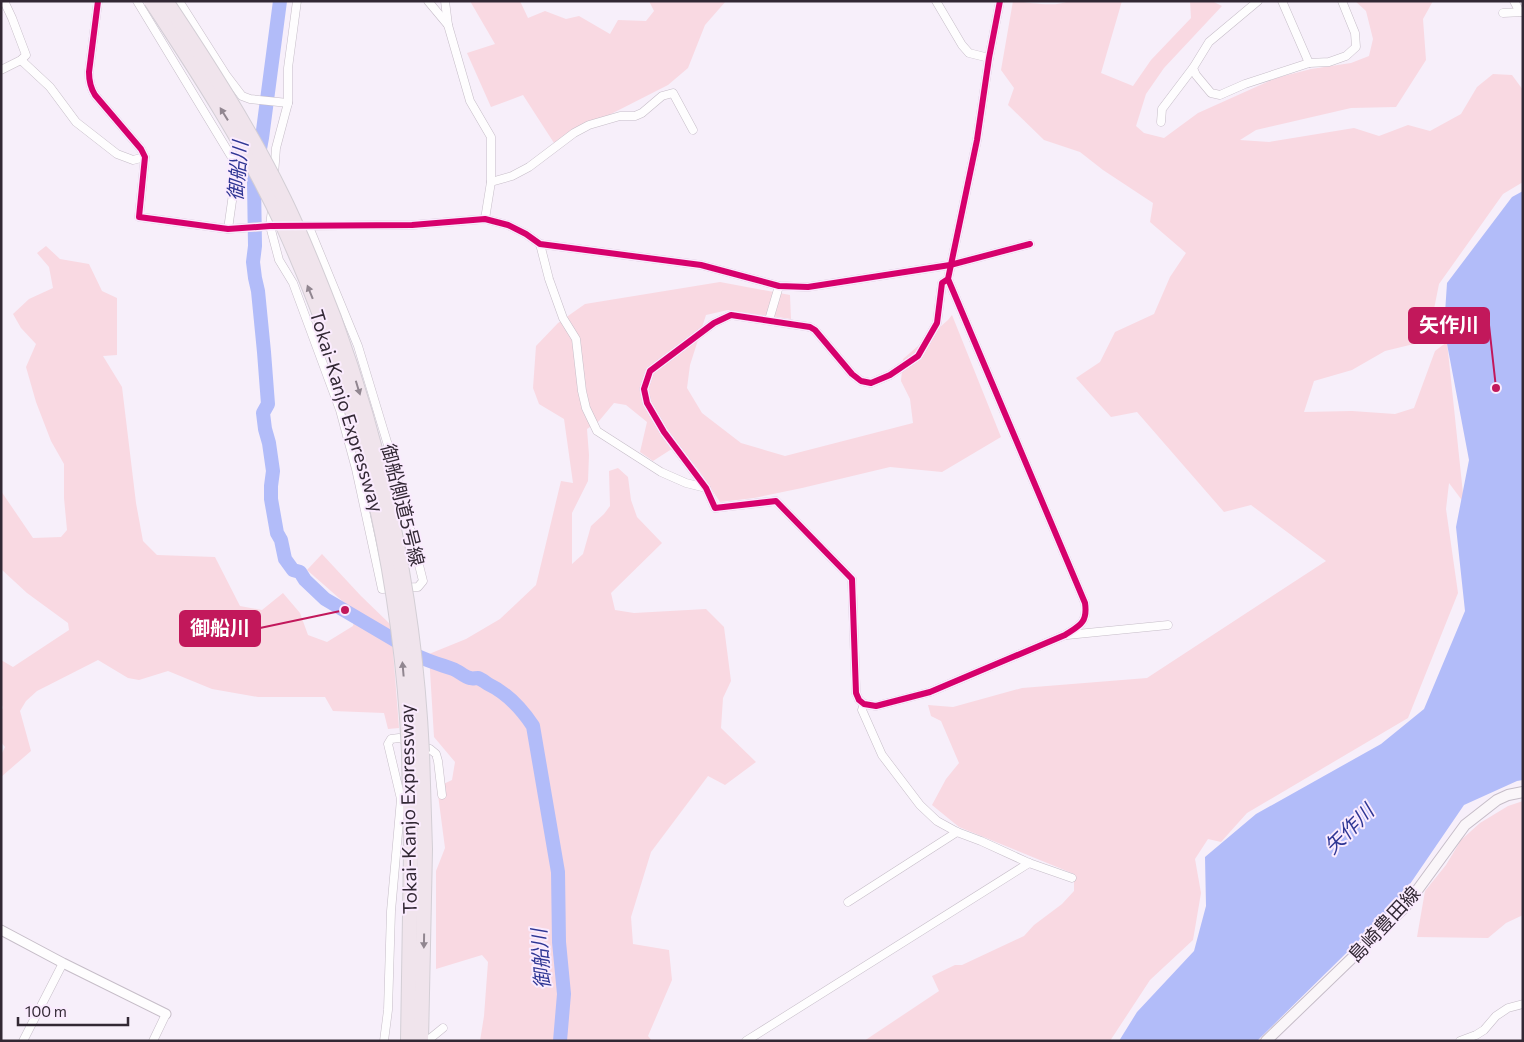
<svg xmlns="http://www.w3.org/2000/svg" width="1524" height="1042" viewBox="0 0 1524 1042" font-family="Commissioner,'Noto Sans JP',sans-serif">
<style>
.green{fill:#f9d9e2}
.water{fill:#b2bcf9}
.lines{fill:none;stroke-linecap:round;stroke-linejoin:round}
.river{stroke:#b2bcf9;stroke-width:14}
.minor-casing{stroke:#c6bdc8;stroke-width:9}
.tertiary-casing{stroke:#c6bdc8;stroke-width:11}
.secondary-casing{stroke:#c6bdc8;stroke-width:12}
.motorway-casing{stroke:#d3ced5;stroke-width:16}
.minor{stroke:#fefdfe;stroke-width:8}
.tertiary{stroke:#fefdfe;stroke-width:9}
.secondary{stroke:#faf6f9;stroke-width:10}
.motorway{stroke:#f0e4ec;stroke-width:14}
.motorway-bridge-casing{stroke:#d3ced5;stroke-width:16;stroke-linecap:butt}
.motorway-bridge{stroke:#f0e4ec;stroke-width:14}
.cycleway-casing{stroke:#faebfe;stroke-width:9}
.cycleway{stroke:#d6006c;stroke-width:6}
.oneway{fill:#918690}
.labels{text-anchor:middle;stroke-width:4;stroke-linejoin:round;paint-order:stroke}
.street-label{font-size:19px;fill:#322834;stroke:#faebfe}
.water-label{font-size:20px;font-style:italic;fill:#2f3694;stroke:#faebfe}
.leader{fill:none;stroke:#c2185b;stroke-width:2}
.callout-dot{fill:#c2185b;stroke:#faebfe;stroke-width:2}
.callout{fill:#c2185b;stroke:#c2185b;stroke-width:2}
.callout-label{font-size:20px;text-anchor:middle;font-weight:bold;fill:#fff}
</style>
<rect width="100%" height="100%" fill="#f7effa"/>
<g class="green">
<path d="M470 1H520L528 18 545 11 566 19 579 16 610 34 618 20 646 21 654 11 649 1H726L705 25 688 68 668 85 554 143 523 95 491 107 467 53 495 44Z"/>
<path d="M1013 1C1029 2 1054 8 1069 1H1122L1101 73 1133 86 1151 60 1191 18 1190 1H1212L1222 6 1164 68 1146 94 1136 126 1144 133 1164 138 1198 113 1276 78 1311 69 1351 63 1369 56 1373 39 1366 11 1355 1H1433L1423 19 1426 60 1396 107 1351 108 1256 130 1240 140 1269 142 1354 128 1379 136 1408 125 1430 131 1461 114 1477 87 1493 74 1512 75 1523 90V182L1503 194 1439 284 1432 319 1422 342 1385 351 1352 370 1314 381 1304 412 1352 411 1395 414 1414 408 1435 351 1447 342 1464 503 1449 483 1446 509 1458 593 1408 718 1247 813 1221 842 1208 839 1195 859 1201 893 1193 940 1150 980 1110 1041H864L939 991 932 976 955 965H962L1024 936 1034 925 1062 904 1074 891V874L959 827 932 805 946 779 959 763 941 721 931 716 928 705 953 707 1022 688 1147 678 1326 561 1251 505 1224 512 1137 412 1111 417 1076 378 1100 362 1115 332 1154 314 1170 277 1186 253 1150 222 1153 203 1103 170 1080 152 1044 140 1008 105 1014 88 1001 70Z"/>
<path d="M46 246 60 259 89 264 102 291 117 298V355L103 356 122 387 136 503 143 541 157 555 215 557 240 606 262 610 283 593 300 613 308 635 327 642 353 626 356 613 307 570 322 554 361 596 391 625 399 728 388 729 384 713 333 711 325 697H258L212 689 168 671 139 680 128 678 98 660 37 691 26 701 20 711 31 751 1 777V755L5 747 1 742V710L3 708 1 702V660L13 667 69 630 68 623 27 593 1 569V491L33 538 61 537 67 530 64 498V464L51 441 36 402 26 367 36 344 21 328 13 314 29 299 53 288 49 267 37 253Z"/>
<path d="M720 282 790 295 791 319 728 310 706 315 690 365 687 388 702 413 741 443 785 456 913 423 910 399 901 381 903 359 948 320 952 315 1001 437 942 472 890 467 802 488 754 498 720 502 698 469 678 445 653 461 640 452 647 422 626 405 614 403 599 421 587 429 589 455 588 481 572 513V564L583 554 591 526 604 514 610 506 609 471 618 468 628 477 631 500 637 517 662 543 611 593 615 610 634 613 706 609 724 627 731 681 723 698 721 728 756 762 725 785 708 776 651 852 631 917 633 944 669 950 672 980 648 1036 652 1041H480L484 1016 488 962 482 955 436 969V871L445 848 437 787 452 780 455 762 434 737 429 654 466 639 500 619 536 585 561 481 573 483 564 419 539 404 533 388 536 346 558 323 585 304Z"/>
<path d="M1523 801V915L1506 923 1488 938 1417 937 1425 891 1446 865 1461 840 1480 823 1508 806Z"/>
</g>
<path class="water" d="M1523 191V780L1517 781 1464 805 1397 903 1257 1041H1119L1137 1012 1194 951 1206 906 1205 857 1256 814 1381 744 1424 709 1465 611 1456 527 1469 460 1444 328 1447 283 1512 197Z"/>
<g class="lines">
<path class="river" d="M280 1 262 138 254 181 255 246 253 262 255 278 258 291 264 352 268 404 263 413 265 429 269 443 273 471 271 486V499L277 533 281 540 285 559 293 570 300 572 305 580 325 599 398 642C412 657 433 662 453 669 459 671 464 677 470 678 472 679 475 678 478 678 481 679 485 682 488 684 507 693 521 708 533 726L558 872 559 942 564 994 560 1041"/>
<g class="minor-casing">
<g id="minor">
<path d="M98 1 89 72C89 81 90 87 95 95L141 149 145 157 139 217 228 229 270 226 412 225 485 219 508 225 526 234 540 244 701 265 779 286 808 287 950 265 1030 244"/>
<path d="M137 1 237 166 228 229"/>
<path d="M179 1 226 75 242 96 250 99 288 103"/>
<path d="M428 1 448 25"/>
<path d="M445 1 448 25 470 101 491 137V182L485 219"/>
<path d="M936 1 962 45 969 53 989 58"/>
<path d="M1258 1 1209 42 1193 68 1196 75 1211 93 1220 95 1245 84 1309 63 1329 62 1346 56 1356 47 1355 33 1342 1"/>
<path d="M1282 1 1309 63"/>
<path d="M1514 1 1520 12"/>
<path d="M1503 13 1523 12"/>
<path d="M21 60 50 87 76 122 117 154 133 160 145 157"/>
<path d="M1 70 21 60 26 55 12 18 4 1"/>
<path d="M1161 122 1162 109 1193 68"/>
<path d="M274 175 276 148 288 103V68L297 1"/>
<path d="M491 182 512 176 529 167 574 133 589 125 620 116H635L642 113 662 96 673 93 693 130"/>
<path d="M272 209 270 226 279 260 293 283 340 410 356 469 382 589 418 587 423 581 394 465 358 346 309 227"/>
<path d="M540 244 549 279 563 318 576 339 582 391 586 408 597 431 661 472 686 483 706 488"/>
<path d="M948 279 942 283 937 323 918 356 890 375 871 383 861 381 852 374 815 330 810 327 731 315 714 323 650 371 644 389 647 403 664 432 706 488 715 508 776 501 852 579 856 693 859 700 864 704 876 706 930 692 1065 635C1079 626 1088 623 1085 603L948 279 977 140 989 58 1000 1"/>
<path d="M769 320 779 286"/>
<path d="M1067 635 1168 625"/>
<path d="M864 704 862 710 882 755 920 805 937 821 957 832 981 841 1029 863 1072 878"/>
<path d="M848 902 957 832"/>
<path d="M23 1041 63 963"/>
<path d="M153 1041 166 1014"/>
<path d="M384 1041 388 1010 391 911 401 799 388 744 391 739 399 738 430 749 436 754 438 761 442 795"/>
<path d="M427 1041 443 1028"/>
<path d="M746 1041 1029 863"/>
<path d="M1460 1041 1476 1035 1484 1030 1496 1016 1508 1008 1523 1004"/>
</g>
</g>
<g class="tertiary-casing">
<path id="tertiary" d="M1 930 63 963 166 1014"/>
</g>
<g class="secondary-casing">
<path id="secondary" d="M1266 1041 1405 907 1465 825 1497 800 1508 795 1523 792"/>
</g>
<g class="motorway-casing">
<g id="motorway">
<path d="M408 1041 411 852 409 753"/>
<path d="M421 1041 425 849 422 752"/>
</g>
</g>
<use href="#minor" class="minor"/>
<use href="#tertiary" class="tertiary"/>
<use href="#secondary" class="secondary"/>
<use href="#motorway" class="motorway"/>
<g class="motorway-bridge-casing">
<g id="motorway-bridge">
<path d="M151 1C199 74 247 148 284 228 359 393 401 572 409 753"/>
<path d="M166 1C208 64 249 128 282 195 302 235 318 277 334 318 385 458 415 603 422 752"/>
</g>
</g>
<use href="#motorway-bridge" class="motorway-bridge"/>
<g class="cycleway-casing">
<g id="cycleway">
<path d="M98 1 89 72C89 81 90 87 95 95L141 149 145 157 139 217 228 229 270 226 412 225 485 219 508 225 526 234 540 244 701 265 779 286 808 287 950 265 1030 244"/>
<path d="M948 279 942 283 937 323 918 356 890 375 871 383 861 381 852 374 815 330 810 327 731 315 714 323 650 371 644 389 647 403 664 432 706 488 715 508 776 501 852 579 856 693 859 700 864 704 876 706 930 692 1065 635C1079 626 1088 623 1085 603L948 279 977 140 989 58 1000 1"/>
</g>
</g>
<use href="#cycleway" class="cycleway"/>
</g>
<defs><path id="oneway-solid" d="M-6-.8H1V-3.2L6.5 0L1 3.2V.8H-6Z" transform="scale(1.25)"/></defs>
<g class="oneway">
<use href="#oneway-solid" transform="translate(224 114) rotate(-122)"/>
<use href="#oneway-solid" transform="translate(310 292) rotate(-112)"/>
<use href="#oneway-solid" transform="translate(358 388) rotate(73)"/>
<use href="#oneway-solid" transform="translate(403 669) rotate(-95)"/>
<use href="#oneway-solid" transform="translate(424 941) rotate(91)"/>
</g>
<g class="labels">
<g class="street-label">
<text transform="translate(347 411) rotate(73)" y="7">Tokai-Kanjo Expressway</text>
<text transform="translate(403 505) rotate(76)" y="7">御船側道5号線</text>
<text transform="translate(408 809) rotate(-91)" y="7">Tokai-Kanjo Expressway</text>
<text transform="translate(1384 924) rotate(-47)" y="7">島崎豊田線</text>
</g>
<g class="water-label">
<text transform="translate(238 171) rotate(-85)" y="7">御船川</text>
<text transform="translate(1349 829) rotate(-45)" y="7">矢作川</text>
<text transform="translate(541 959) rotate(-94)" y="7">御船川</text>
</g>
</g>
<path class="leader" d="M1496 388L1489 325M345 610L260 628"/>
<g class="callout-dot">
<circle cx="1496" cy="388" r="5"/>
<circle cx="345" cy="610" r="5"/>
</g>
<g class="callout">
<rect x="1409" y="308" width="80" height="35" rx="5"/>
<rect x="180" y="611" width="80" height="35" rx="5"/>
</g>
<g class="callout-label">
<text x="1449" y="332">矢作川</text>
<text x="220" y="635">御船川</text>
</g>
<rect width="1524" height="1042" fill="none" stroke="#322834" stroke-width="5"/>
<path d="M18 1017v8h110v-8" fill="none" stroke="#322834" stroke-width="2.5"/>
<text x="25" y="1017" font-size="15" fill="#322834" stroke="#faebfe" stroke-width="4" paint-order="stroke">100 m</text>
</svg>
